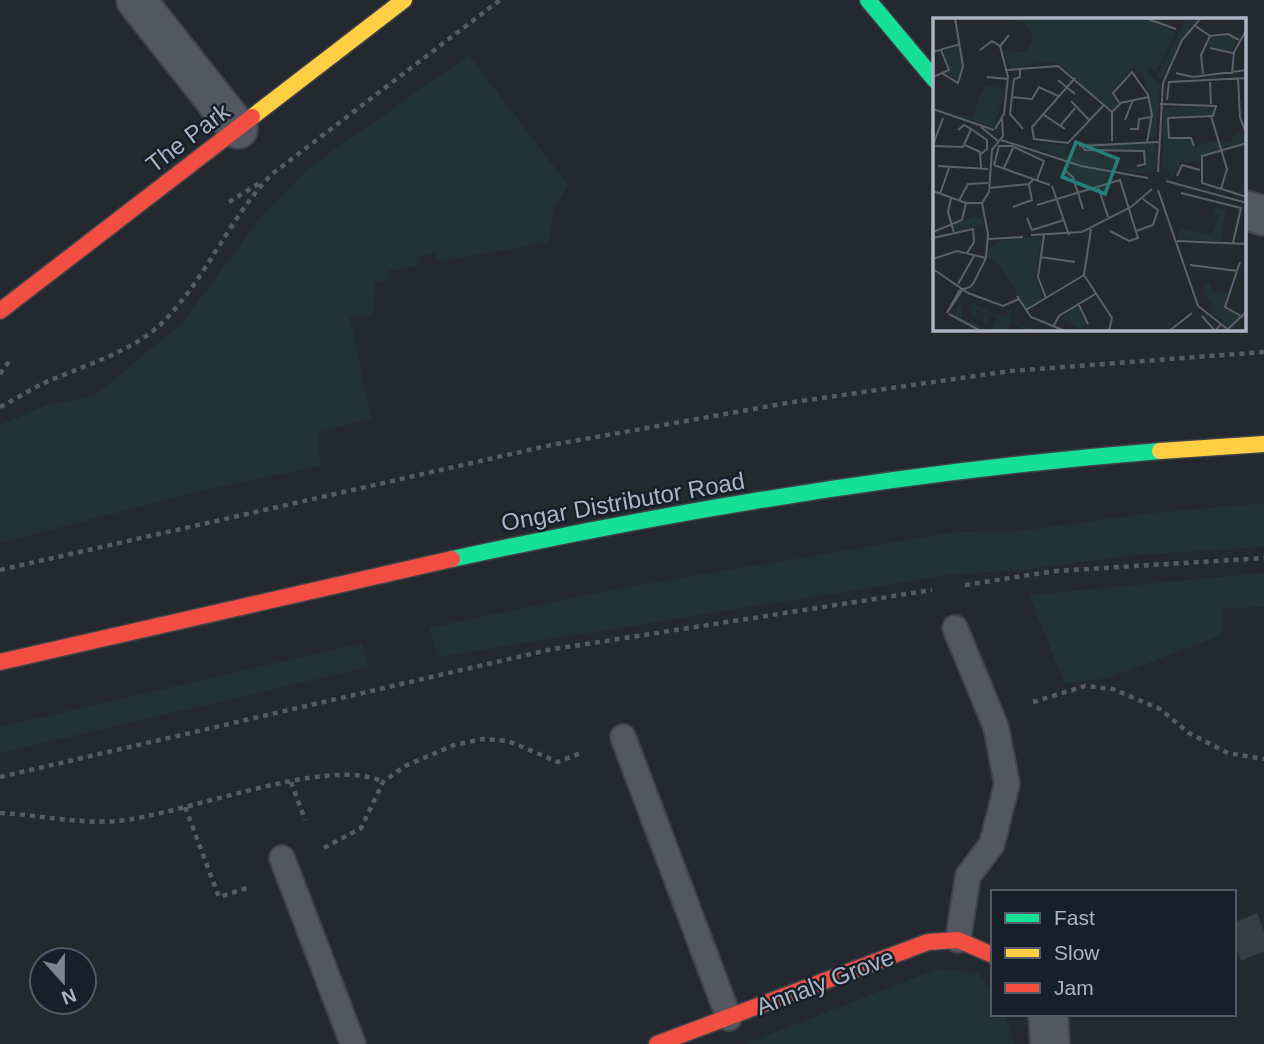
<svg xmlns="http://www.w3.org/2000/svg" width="1264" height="1044" viewBox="0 0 1264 1044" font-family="Arial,sans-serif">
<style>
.green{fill:#213336}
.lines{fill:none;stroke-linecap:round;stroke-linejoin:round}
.street-tunnel{stroke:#383e46;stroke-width:38;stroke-dasharray:38 19;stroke-linecap:butt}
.lane-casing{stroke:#404349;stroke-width:28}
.street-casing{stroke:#404349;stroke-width:42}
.fast-casing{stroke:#404349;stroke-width:19}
.slow-casing{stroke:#404349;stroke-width:19}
.jam-casing{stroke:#404349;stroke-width:19}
.path{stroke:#565c62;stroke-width:4.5;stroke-dasharray:5 5;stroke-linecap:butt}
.lane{stroke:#525760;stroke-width:24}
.street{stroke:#525760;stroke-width:38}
.fast{stroke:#16e098;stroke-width:16}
.slow{stroke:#ffcf43;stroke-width:16}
.jam{stroke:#f24e42;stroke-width:16}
.labels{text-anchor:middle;stroke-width:5;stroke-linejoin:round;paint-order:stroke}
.street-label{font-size:24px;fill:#abb4c4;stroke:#171f2a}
.inset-road{fill:none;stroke:#5a616b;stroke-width:2}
.view{fill:#267f7b;fill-opacity:0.15;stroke:#267f7b;stroke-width:3.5}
.inset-edge{fill:none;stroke:#abb4c4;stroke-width:3.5}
</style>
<rect width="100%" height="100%" fill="#242930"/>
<g class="green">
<path d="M469 55 568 185 553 211 549 242 437 262 436 252 419 257 420 265 388 271 389 281 375 282 373 315 350 317 371 418 318 433 320 466 200 491 0 543V425L47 405 94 396 182 323 260 218 310 167Z"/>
<path d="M1264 503V547L1135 555 1023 570 948 575 438 657 429 628 605 591 957 532 1019 531 1152 513Z"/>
<path d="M1264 573V607L1223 608 1222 635 1109 678 1065 684 1029 595Z"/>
<path d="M362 643 368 667 0 753V727Z"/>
<path d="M937 969 978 973 993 992V1014H1005L1014 1044H745Z"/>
</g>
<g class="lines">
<path class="street-tunnel" d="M1234 943 1264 931"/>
<g class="lane-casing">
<g id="lane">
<path d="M955 628 996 727 1007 784 992 844 968 876 958 940"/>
<path d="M623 737 729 1018"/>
<path d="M282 858 353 1044"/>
</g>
</g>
<g class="street-casing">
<g id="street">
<path d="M136 0 238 129"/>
<path d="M1245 210 1264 216"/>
<path d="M1048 1014 1050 1044"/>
</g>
</g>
<g class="fast-casing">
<g id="fast">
<path d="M868 0 935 80"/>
<path d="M452 559C686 508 921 470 1160 451"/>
</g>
</g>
<g class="slow-casing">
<g id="slow">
<path d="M252 117 404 0"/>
<path d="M1160 451 1264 444"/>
</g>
</g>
<g class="jam-casing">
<g id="jam">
<path d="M0 311 252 117"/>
<path d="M0 662 452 559"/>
<path d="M657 1044 928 942 958 940 993 955"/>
</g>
</g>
<g class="path">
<path d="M229 202 263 181"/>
<path d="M0 374 11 359"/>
<path d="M0 407C14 400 28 391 42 384 81 366 129 354 161 324 206 280 228 219 272 174L500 0"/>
<path d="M0 570 551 445 787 403 1010 371 1264 352"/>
<path d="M965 585 1055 571 1264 558"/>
<path d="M1033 702 1085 686 1113 689 1160 709 1189 733 1228 753 1264 759"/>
<path d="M0 777 548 650 932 590"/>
<path d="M291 782 305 820"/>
<path d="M185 807 219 897 247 888"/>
<path d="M0 813C39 815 78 824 117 821 180 816 331 754 383 782"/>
<path d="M324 848 361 828 383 782 405 766 454 745 483 739 508 741 558 762 583 752"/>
</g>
<use href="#lane" class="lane"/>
<use href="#street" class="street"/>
<use href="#fast" class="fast"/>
<use href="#slow" class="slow"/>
<use href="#jam" class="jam"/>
</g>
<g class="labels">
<g class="street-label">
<text transform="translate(188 138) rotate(-37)" y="8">The Park</text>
<text transform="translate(623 502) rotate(-10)" y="8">Ongar Distributor Road</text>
<text transform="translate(825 982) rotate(-21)" y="8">Annaly Grove</text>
</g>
</g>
<g transform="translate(933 18)">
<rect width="313" height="313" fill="#242930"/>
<path d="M80 0H208L243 14 224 52 212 50 227 67 223 119 216 121 217 78 210 58 200 49 178 74 185 87 178 92 125 46 109 44 78 51 70 33 93 34 101 22 93 6 88 2 84 6ZM253 0H266L249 20 228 62 224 58ZM294 17 304 23 299 33 274 28 278 20ZM27 27 30 43 25 63 12 56 16 53 10 34ZM52 67 72 71 61 110 0 89 39 100ZM278 87 284 91 278 97 236 98 235 121H259L261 129 284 122 298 125 301 117 309 113 313 124 269 137 266 143 247 144 240 159 230 148V90ZM81 119 98 126 136 127 132 137 165 149 133 142ZM154 125H222L225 144 220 153 212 156 218 152 211 156 188 152 211 150 214 135 153 131ZM282 189 293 192 288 223 246 221V211L279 216 286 198 279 195ZM41 198 49 200 51 206 22 213 20 207ZM109 218 103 257 110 280 94 291 68 249 55 239 56 232 65 223ZM276 264 279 273 295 275 291 289 306 299 299 306 306 313 278 295 280 288 271 276V266ZM27 280 29 300 53 310 58 313 64 299 54 295 55 305 49 303 52 294 43 291V300L37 298 40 286 54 292 58 287 55 294 73 299 78 290V302L85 305 87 300 86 307 107 313H96L78 304 74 313H51L22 297ZM145 287 153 307 149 311 128 302Z" fill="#213336"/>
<path class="inset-road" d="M212 0 243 11M261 7 277 18 295 16 306 22M277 30 300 35M47 32 59 23 67 28M0 34 27 26M74 52 125 48 179 94 187 86 180 75 199 54 215 77 219 97 214 124M87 52V59L81 61 77 96 90 111M243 55 260 59 314 52M10 56 25 65 30 48 22 0M270 56 268 37 277 18M299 56 301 34 314 11M0 59 16 52 8 32M54 59 75 61M142 60 99 109 101 121 135 125 171 87M305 60 307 99 314 118M125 62 142 76M277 64 278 86M79 79 99 81 106 69 125 78M234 82 236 64 314 60M138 83 157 103M187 85 216 79M227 86 283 88 280 98 235 100 236 120H258L261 128M0 91 61 112M179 94V123M111 97 132 111M278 98 294 151 288 171M192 102 200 82M128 107 142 90M48 109 65 123M38 111 54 122V131L48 136M62 111 71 96 75 59 67 28 76 17M197 111H205L206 101 218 99M68 122 148 148 215 160M0 127 10 100M32 127 47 134 48 150M0 128 30 129 38 111 31 107 25 112M146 128 226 124M149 128 152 132 211 133 212 146 204 148M269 144V165L314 179M269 144V138L314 125M61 147 66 128H79L111 143 104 162M61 147 117 167M5 148 55 151M71 150 80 130M131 152 140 159 150 191M225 154 230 65 249 22 268 0M244 158 249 147 267 152M233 163 314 185M119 168 136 217M165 168 175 199M56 170 96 166 100 162M225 172 265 288 297 313M0 173 33 185H49M248 175 308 190 300 225M7 176 16 150M18 180 15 194 21 215M26 183 35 166 55 165M104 187 187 162 205 220 196 223 177 213M80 189 99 182 96 167M94 200 99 212 131 202M203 213 220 207 225 192 210 181M0 214 29 202 33 185M98 217 149 214 198 189 219 171M111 217 105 259 113 280M0 220 40 211 41 224 34 235M55 221 90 219M244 223 314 226M107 239 142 244M0 241 24 233 53 240M307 244 292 289 310 299M257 247 305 253M0 251 35 275 70 288 86 281M151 257 179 300 176 313M25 266 41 238M30 271 14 295 26 273 27 272 30 271 34 270 37 269 40 266 53 240 55 216 49 185 56 174 59 132 70 118 69 101M84 278 98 299 132 313M145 285 155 306M93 292 151 257 158 211M16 296 48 313M269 298 282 313 288 306M120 309 126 298 164 275M295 311 314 293M236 313 259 295"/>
<path class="view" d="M143 124 185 141 172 176 129 159Z"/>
<rect width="313" height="313" class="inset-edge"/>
</g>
<rect x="991" y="890" width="245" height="126" fill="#171f2a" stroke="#525b68" stroke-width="2"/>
<rect x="1005" y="913" width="35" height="10" fill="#16e098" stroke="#525b68" stroke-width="2"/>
<text x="1054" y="925" font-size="21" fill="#abb4c4">Fast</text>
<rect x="1005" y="948" width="35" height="10" fill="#ffcf43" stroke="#525b68" stroke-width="2"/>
<text x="1054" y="960" font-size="21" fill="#abb4c4">Slow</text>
<rect x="1005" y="983" width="35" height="10" fill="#f24e42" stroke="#525b68" stroke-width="2"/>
<text x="1054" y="995" font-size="21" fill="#abb4c4">Jam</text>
<g transform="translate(63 981) rotate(159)"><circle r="33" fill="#171f2a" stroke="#525b68" stroke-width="2"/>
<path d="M0-5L12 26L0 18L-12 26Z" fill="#7c8390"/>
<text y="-10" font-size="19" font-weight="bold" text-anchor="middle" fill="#abb4c4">N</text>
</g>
</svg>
